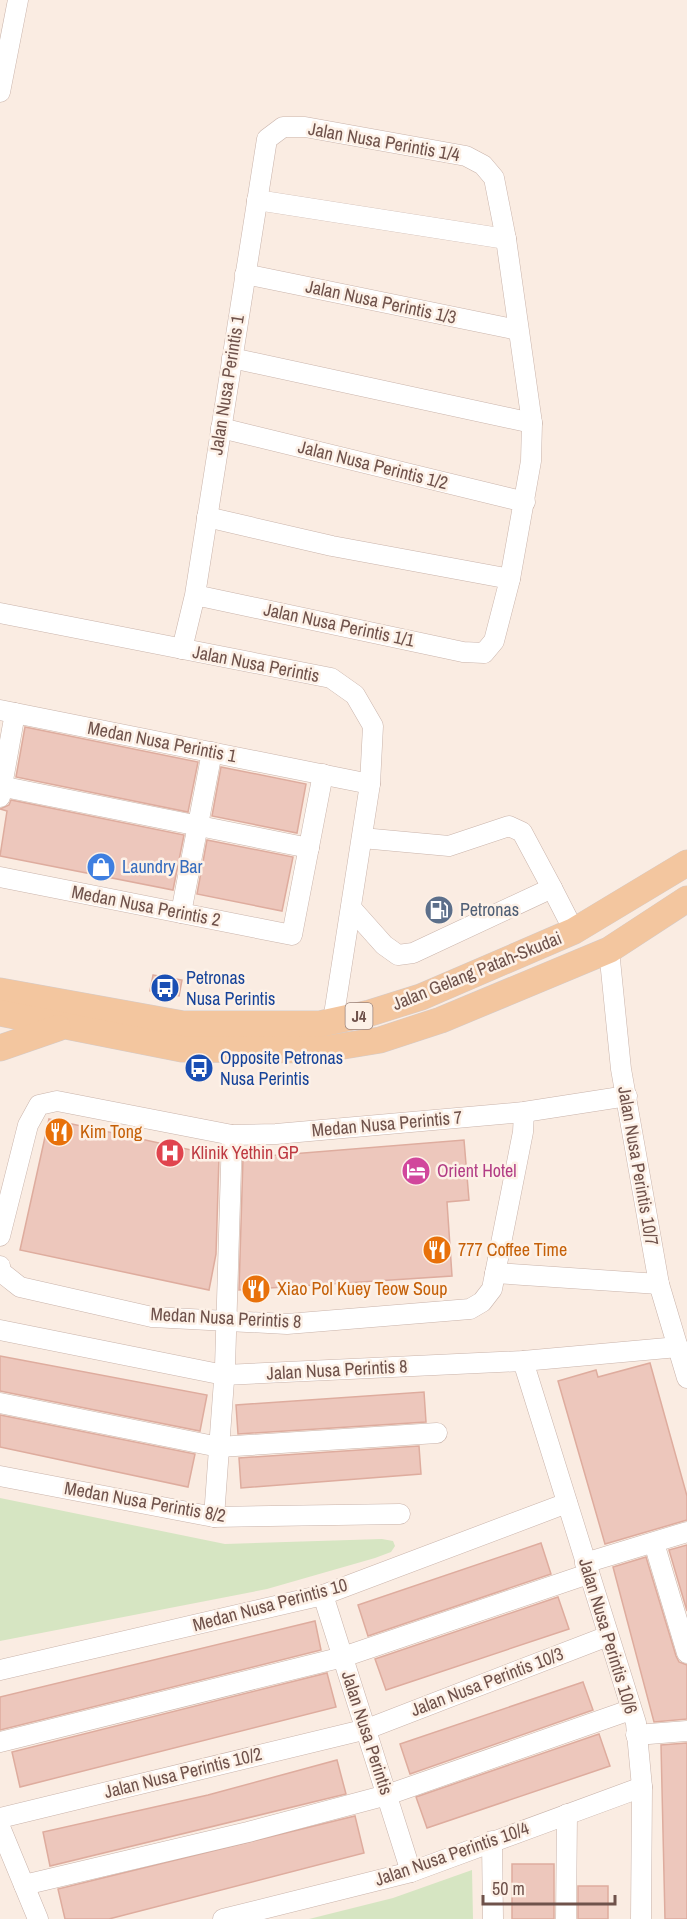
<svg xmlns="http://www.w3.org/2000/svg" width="687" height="1919" viewBox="0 0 687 1919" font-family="'Archivo Narrow',sans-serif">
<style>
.green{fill:#d6e5c2}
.building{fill:#edc7bc;stroke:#deac9e;stroke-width:1.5}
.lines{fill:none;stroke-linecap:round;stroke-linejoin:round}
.minor-casing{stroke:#c9b3aa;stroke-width:21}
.major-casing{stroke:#d4cbc9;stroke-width:27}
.minor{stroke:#fff;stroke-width:20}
.major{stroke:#f3c69f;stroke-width:26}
.labels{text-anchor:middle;stroke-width:5;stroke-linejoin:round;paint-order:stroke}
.shield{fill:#fdf1e7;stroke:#9a827a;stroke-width:1.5}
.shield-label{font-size:16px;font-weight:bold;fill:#6f524b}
.street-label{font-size:18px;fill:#6f524b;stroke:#fdf1e7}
.shop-label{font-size:18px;fill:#366cbe;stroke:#fdf1e7;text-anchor:start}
.service-label{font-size:18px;fill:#4e5e75;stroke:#fdf1e7;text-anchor:start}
.transit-label{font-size:18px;fill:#164399;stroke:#fdf1e7;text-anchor:start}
.food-label{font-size:18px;fill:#c56008;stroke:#fdf1e7;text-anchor:start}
.health-label{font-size:18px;fill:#be3a42;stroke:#fdf1e7;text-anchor:start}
.hotel-label{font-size:18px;fill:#b23c85;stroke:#fdf1e7;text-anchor:start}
</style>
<rect width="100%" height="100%" fill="#faece2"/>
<g class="green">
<path d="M0 1498 225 1544 382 1539 393 1541 395 1546 391 1552 375 1558 267 1589 0 1641Z"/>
<path d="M472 1870 473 1919H309L393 1898Z"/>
</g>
<g class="building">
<path d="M25 727 198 762 188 812 16 777Z"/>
<path d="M221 767 306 784 297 833 212 816Z"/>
<path d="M11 800 184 835 173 890 0 856 7 811 0 809 9 805Z"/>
<path d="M207 840 293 857 282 911 197 894Z"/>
<path d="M153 975 182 980 179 996 150 991Z"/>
<path d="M49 1119 219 1156 216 1254 209 1290 20 1250Z"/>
<path d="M464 1140 469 1200 447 1202 452 1276 239 1290 243 1158Z"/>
<path d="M0 1356 207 1395 200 1431 0 1391Z"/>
<path d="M650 1363 687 1496V1520L605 1544 558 1381 596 1370 598 1377Z"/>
<path d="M424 1392 426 1422 238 1434 236 1405Z"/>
<path d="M0 1415 195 1454 188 1487 0 1447Z"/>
<path d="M419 1446 421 1474 241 1488 239 1458Z"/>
<path d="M541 1543 551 1574 368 1636 358 1605Z"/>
<path d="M687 1545V1611L669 1550Z"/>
<path d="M646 1557 676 1656 679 1662 687 1665V1719L654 1722 613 1567Z"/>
<path d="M558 1597 569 1629 386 1690 375 1659Z"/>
<path d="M315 1621 321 1650 0 1730V1697Z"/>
<path d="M327 1673 336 1707 20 1787 12 1752Z"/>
<path d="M583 1682 593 1710 410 1774 400 1744Z"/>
<path d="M599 1734 610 1766 427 1828 416 1797Z"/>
<path d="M687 1743V1919H665L661 1745Z"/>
<path d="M337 1760 346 1794 50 1866 43 1832 208 1795Z"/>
<path d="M355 1816 364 1853 109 1919H65L58 1889Z"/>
<rect x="512" y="1864" width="42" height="55"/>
<rect x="578" y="1886" width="30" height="33"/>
</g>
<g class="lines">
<g class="minor-casing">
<g id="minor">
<path d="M0 92 18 0"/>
<path d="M257 200 506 239"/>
<path d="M245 274 518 330"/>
<path d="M232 358 532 423"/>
<path d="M221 428 525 502"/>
<path d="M207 517 332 546 510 579"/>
<path d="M0 613 331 678 355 695 373 726 370 784 333 1021"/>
<path d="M182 649 195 595 267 139 283 127H305L466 156 483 165 494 178 506 239 532 423 531 461 510 579 494 641 484 653 463 652 195 595"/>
<path d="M0 710 370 784"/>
<path d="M0 786 309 848"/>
<path d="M0 797 15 713"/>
<path d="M0 877 292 935 323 774"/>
<path d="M552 888 574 931"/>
<path d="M351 908 384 945 398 955 413 953 552 888 522 832 509 826 449 846 362 838"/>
<path d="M181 913 212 752"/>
<path d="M609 950 621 1069 659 1284 687 1378"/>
<path d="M0 1236 28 1125 39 1105 57 1101 232 1135 276 1134 524 1112 627 1096"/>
<path d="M0 1266 1 1272 20 1287 152 1317 287 1324 470 1309 482 1302 492 1289 523 1132 524 1112"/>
<path d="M495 1273 659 1284"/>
<path d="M0 1330 224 1375 523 1361 678 1347"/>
<path d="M523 1361 636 1723 642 1787 641 1919"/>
<path d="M0 1403 219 1447 437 1433"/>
<path d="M0 1476 214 1517 400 1514"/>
<path d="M214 1517 225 1367 232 1135"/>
<path d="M654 1543 687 1653"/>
<path d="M585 1563 687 1532"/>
<path d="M323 1595 411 1872"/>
<path d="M0 1670 323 1595 567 1503"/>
<path d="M636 1735 687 1731"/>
<path d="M0 1742 343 1657 588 1574"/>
<path d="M0 1818 367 1729 608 1636"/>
<path d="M0 1827 38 1919"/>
<path d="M492 1841 493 1919"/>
<path d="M24 1885 248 1832 387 1795 630 1710"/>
<path d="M223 1919 411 1872 642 1787"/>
<path d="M566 1919 567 1814"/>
</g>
</g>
<g class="major-casing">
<g id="major">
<path d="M0 991 183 1024H320L370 1013 421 997 574 931 687 863"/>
<path d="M0 1013 182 1049 319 1050 380 1040 441 1020 609 950 687 899"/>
<path d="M0 1048 58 1028"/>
</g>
</g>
<use href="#minor" class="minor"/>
<use href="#major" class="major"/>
</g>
<defs>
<g id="shop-disc" transform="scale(1.5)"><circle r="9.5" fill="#3f7fe0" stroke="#fdf1e7"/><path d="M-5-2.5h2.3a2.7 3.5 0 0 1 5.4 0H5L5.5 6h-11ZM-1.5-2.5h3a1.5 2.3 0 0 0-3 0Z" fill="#fff"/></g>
<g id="fuel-disc" transform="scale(1.5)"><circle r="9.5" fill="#5c6f8a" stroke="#fdf1e7"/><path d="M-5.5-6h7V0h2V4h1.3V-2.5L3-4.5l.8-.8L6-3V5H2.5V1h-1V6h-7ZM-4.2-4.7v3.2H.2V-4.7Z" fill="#fff"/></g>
<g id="bus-disc" transform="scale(1.5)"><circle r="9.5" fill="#1a4fb4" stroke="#fdf1e7"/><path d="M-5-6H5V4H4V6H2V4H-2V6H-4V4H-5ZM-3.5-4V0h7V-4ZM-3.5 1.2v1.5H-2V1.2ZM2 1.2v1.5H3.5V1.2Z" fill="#fff"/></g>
<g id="restaurant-disc" transform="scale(1.5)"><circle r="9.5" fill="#e8710a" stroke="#fdf1e7"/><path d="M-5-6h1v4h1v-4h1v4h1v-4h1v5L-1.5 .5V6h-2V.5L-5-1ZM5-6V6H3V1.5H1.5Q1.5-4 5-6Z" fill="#fff"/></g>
<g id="hospital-disc" transform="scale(1.5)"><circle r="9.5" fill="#e0444e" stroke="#fdf1e7"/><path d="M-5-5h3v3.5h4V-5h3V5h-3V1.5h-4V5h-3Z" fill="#fff"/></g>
<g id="hotel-disc" transform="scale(1.5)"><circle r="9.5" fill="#d1479c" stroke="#fdf1e7"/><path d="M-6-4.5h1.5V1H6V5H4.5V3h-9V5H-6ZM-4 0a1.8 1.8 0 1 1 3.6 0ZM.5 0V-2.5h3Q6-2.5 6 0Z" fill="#fff"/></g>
</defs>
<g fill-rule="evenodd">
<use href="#shop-disc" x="101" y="867"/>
<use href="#fuel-disc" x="439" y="910"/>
<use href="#bus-disc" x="165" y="988"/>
<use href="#bus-disc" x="199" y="1068"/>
<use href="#restaurant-disc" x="59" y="1132"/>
<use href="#hospital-disc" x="170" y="1153"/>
<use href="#hotel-disc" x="416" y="1171"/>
<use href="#restaurant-disc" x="437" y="1250"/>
<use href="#restaurant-disc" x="256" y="1289"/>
</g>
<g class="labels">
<rect class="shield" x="345.5" y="1003" width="27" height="26" rx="4.5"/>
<g class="shield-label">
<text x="359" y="1022">J4</text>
</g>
<g class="street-label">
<text transform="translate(384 142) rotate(10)" y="6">Jalan Nusa Perintis 1/4</text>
<text transform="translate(381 302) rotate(12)" y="6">Jalan Nusa Perintis 1/3</text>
<text transform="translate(227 385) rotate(-81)" y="6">Jalan Nusa Perintis 1</text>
<text transform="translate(373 465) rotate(14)" y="6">Jalan Nusa Perintis 1/2</text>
<text transform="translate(339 625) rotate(12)" y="6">Jalan Nusa Perintis 1/1</text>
<text transform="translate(256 664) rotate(11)" y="6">Jalan Nusa Perintis</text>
<text transform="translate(162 742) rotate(11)" y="6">Medan Nusa Perintis 1</text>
<text transform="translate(146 906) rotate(11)" y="6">Medan Nusa Perintis 2</text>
<text transform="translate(477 971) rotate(-22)" y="6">Jalan Gelang Patah-Skudai</text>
<text transform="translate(387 1124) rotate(-5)" y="6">Medan Nusa Perintis 7</text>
<text transform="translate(638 1166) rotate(80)" y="6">Jalan Nusa Perintis 10/7</text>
<text transform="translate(226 1318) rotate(3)" y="6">Medan Nusa Perintis 8</text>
<text transform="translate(337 1370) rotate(-3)" y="6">Jalan Nusa Perintis 8</text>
<text transform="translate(145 1502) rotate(10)" y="6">Medan Nusa Perintis 8/2</text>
<text transform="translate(270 1605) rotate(-15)" y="6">Medan Nusa Perintis 10</text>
<text transform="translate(608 1636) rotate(73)" y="6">Jalan Nusa Perintis 10/6</text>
<text transform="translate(487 1682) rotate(-21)" y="6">Jalan Nusa Perintis 10/3</text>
<text transform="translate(367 1733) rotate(72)" y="6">Jalan Nusa Perintis</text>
<text transform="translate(183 1773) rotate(-14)" y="6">Jalan Nusa Perintis 10/2</text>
<text transform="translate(452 1854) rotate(-19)" y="6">Jalan Nusa Perintis 10/4</text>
</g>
<g class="shop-label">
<text x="122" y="873">Laundry Bar</text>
</g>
<g class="service-label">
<text x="460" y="916">Petronas</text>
</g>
<g class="transit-label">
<text x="186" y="984">Petronas<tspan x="186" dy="21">Nusa Perintis</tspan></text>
<text x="220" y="1064">Opposite Petronas<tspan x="220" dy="21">Nusa Perintis</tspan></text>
</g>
<g class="food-label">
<text x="80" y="1138">Kim Tong</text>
<text x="458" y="1256">777 Coffee Time</text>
<text x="277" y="1295">Xiao Pol Kuey Teow Soup</text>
</g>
<g class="health-label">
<text x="191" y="1159">Klinik Yethin GP</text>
</g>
<g class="hotel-label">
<text x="437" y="1177">Orient Hotel</text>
</g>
</g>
<path d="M483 1895v9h132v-9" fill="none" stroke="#6f524b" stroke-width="3"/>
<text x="492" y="1895" font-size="18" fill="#6f524b" stroke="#fdf1e7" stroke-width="4.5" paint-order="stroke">50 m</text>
</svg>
